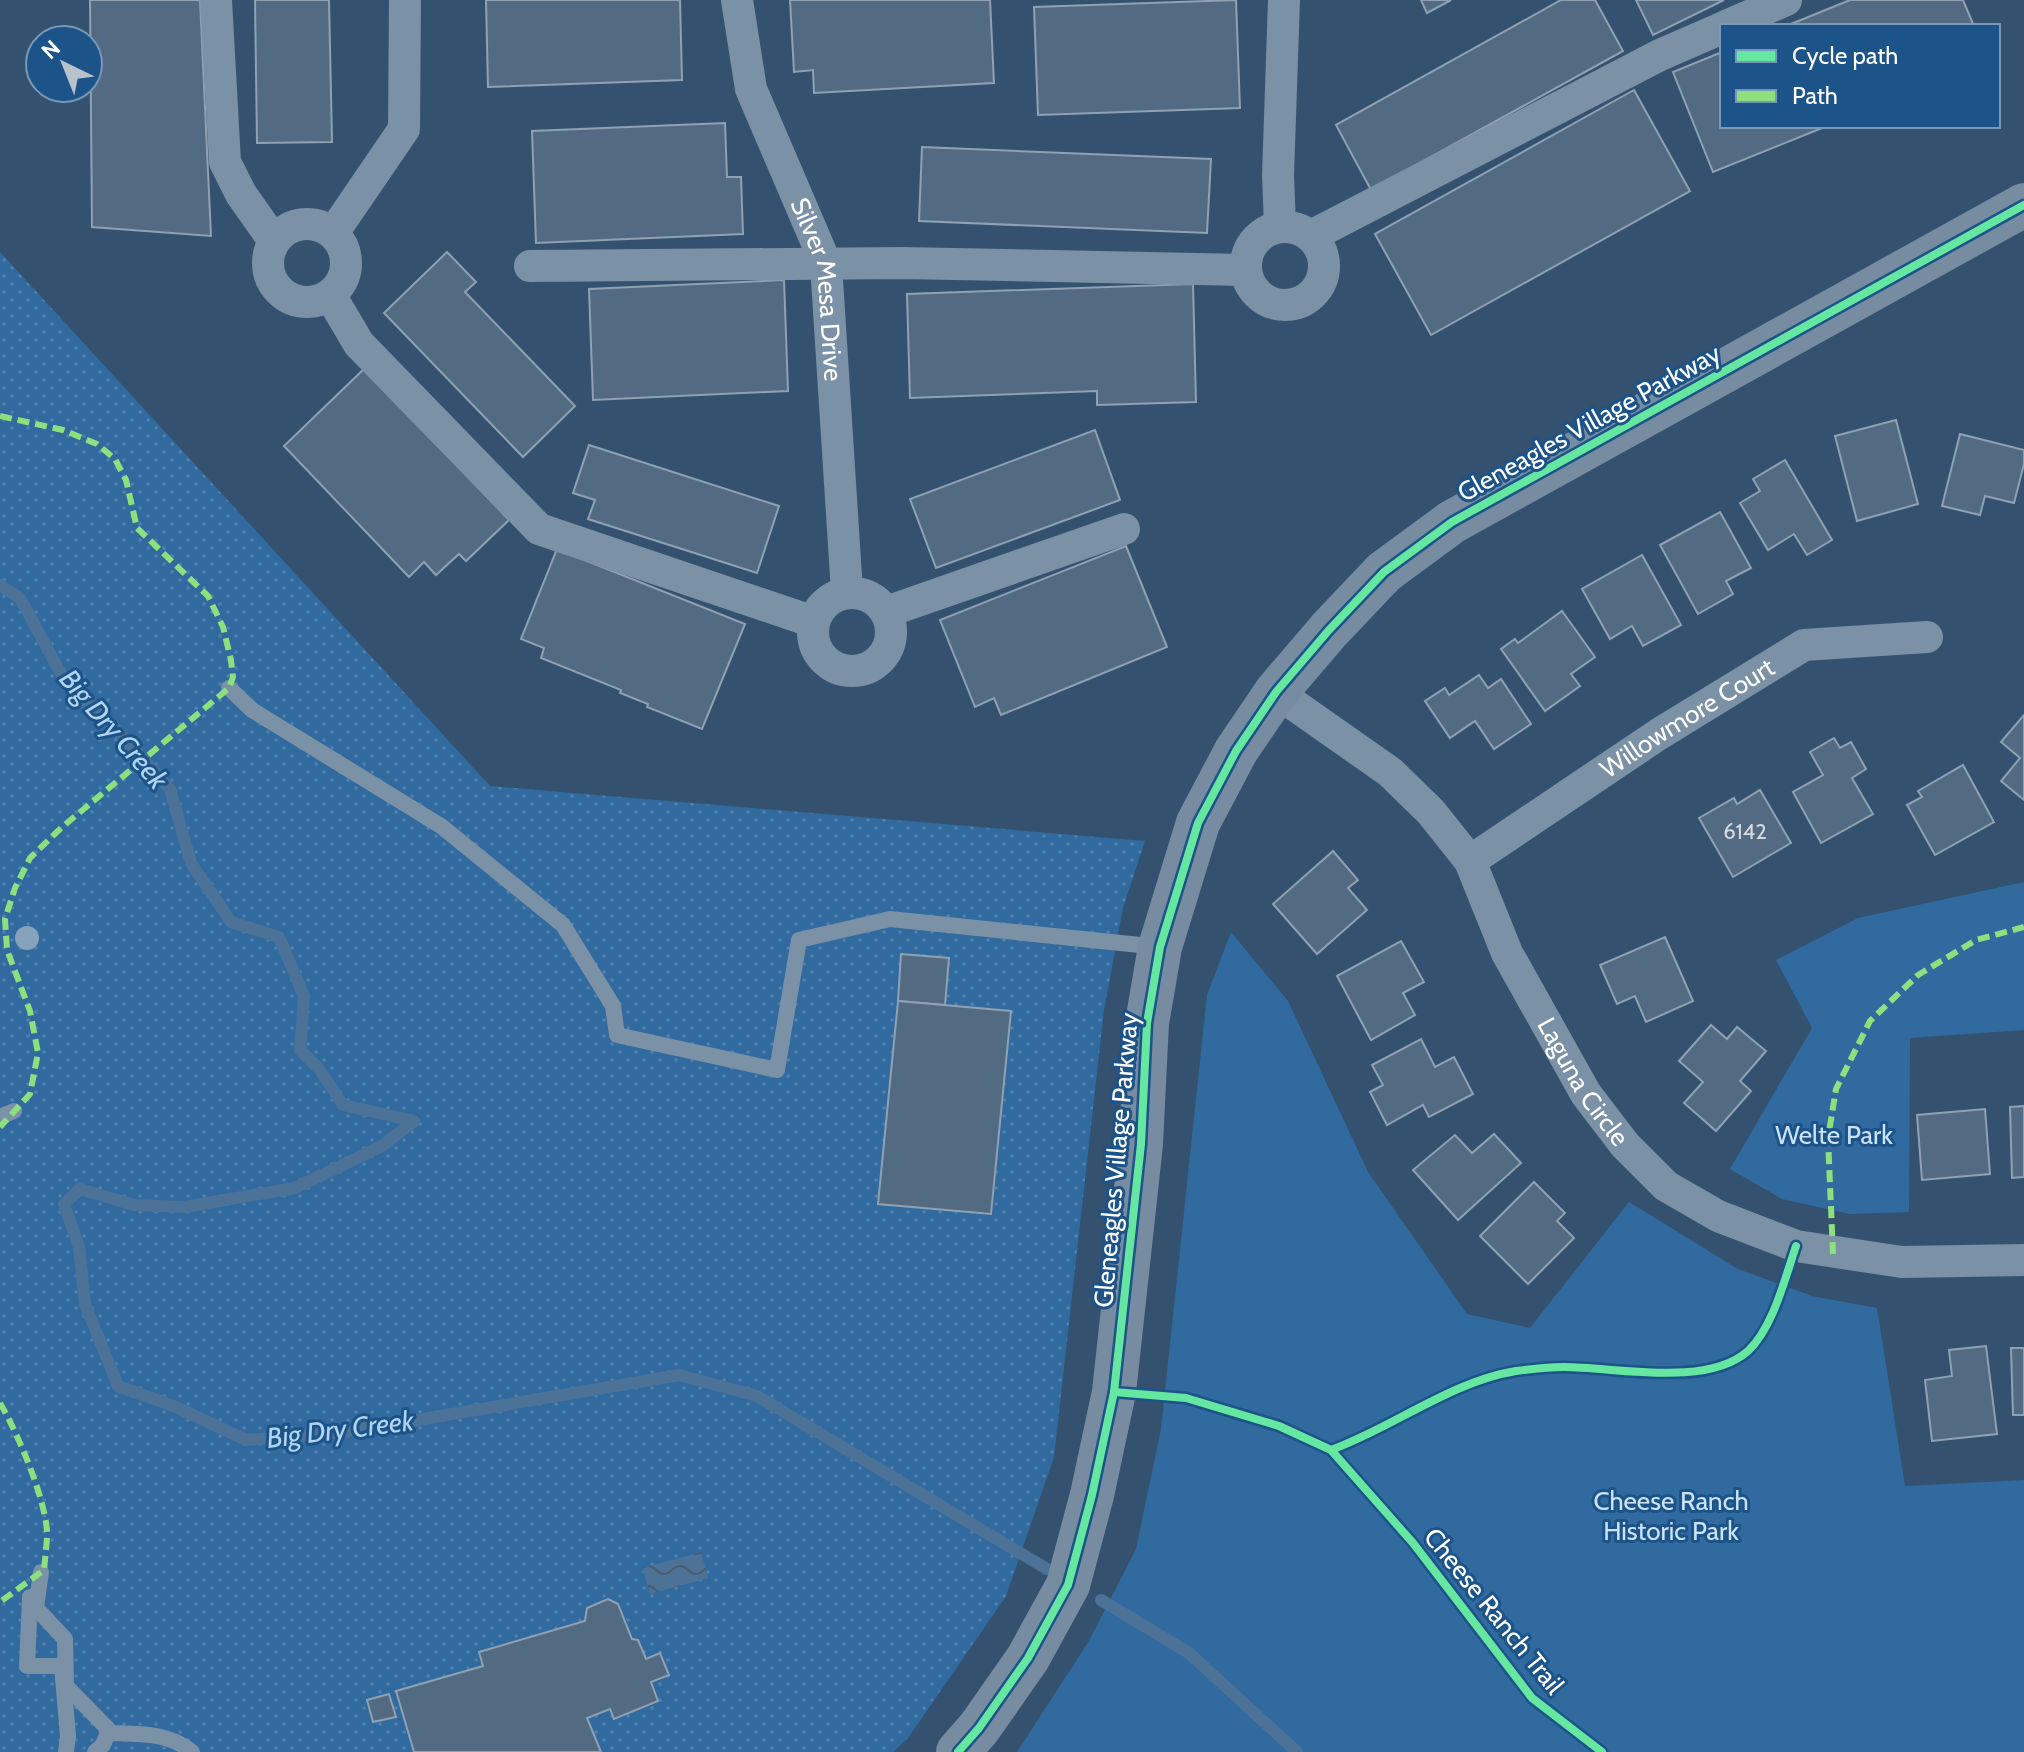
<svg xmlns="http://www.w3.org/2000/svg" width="2024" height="1752" viewBox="0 0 2024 1752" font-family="Cabin,sans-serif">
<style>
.grass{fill:url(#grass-dots)}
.park{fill:#316a9f}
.water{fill:url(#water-waves)}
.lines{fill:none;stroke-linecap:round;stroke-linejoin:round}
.stream{stroke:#4d7298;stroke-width:12}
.building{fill:#536b82;stroke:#8fa1b3;stroke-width:2}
.lane{stroke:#7b91a5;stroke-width:16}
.street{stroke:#7b91a5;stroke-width:32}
.secondary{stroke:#778ca1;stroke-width:44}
.quiet{stroke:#8de07e;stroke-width:6;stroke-dasharray:12 6;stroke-linecap:butt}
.cycleway-casing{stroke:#1c5388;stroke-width:13}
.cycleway{stroke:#66e7a1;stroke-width:8}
.tree{fill:#87a2bb}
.labels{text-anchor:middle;stroke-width:6;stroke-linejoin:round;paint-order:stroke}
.number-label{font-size:22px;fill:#d4dae0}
.street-label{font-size:26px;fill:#fff;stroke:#1c5388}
.park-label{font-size:26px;fill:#cbe3f9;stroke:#1c5388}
.water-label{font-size:28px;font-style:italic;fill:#b2d4f3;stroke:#1c5388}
</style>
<defs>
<pattern id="grass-dots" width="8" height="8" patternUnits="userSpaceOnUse" patternTransform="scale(2)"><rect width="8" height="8" fill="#316a9f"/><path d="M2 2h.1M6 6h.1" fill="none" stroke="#5080ad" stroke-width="1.8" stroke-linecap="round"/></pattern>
<pattern id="water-waves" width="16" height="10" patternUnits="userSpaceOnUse" patternTransform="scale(2)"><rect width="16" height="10" fill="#4d7298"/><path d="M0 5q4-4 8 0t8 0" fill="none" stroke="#4c5b6a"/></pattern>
</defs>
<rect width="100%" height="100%" fill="#345270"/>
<path class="grass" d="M0 252 490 786 1145 841 1123 908 1104 1010 1054 1457 1006 1596 908 1738 893 1752H0Z"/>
<g class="park">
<path d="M2024 882V1030L1910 1038 1909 1212 1850 1214 1782 1199 1730 1169 1812 1028 1776 960 1858 918Z"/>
<path d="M1231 932 1288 1001 1368 1172 1467 1314 1530 1328 1629 1202 1738 1269 1812 1296 1877 1308 1905 1486 2024 1480V1752H1017L1089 1641 1136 1549 1161 1429 1207 995Z"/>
</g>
<path class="water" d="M701 1552 708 1578 650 1594 643 1568Z"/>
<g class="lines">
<g class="stream">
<path d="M0 585 20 598 66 683 113 726 170 789 191 863 231 922 279 937 304 996 300 1050 319 1069 343 1105 414 1121 382 1146 295 1188 184 1207 134 1205 80 1189 64 1204 79 1247 85 1304 118 1386 176 1407 246 1440 325 1434 394 1424 679 1375 757 1396 1047 1569"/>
<path d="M1101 1600 1189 1653 1297 1752"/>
</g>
</g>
<g class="building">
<path d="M90 0H200L211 236 92 227Z"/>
<path d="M255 0H329L332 142 257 143Z"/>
<path d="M486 0H680L682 80 488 87Z"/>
<path d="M790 0H990L994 83 814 93 813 70 794 72Z"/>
<path d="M1236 0 1240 108 1038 115 1034 7Z"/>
<path d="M1421 0H1451L1427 13Z"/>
<path d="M1561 0H1595L1623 51 1371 190 1336 125Z"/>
<path d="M1636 0H1724L1653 35Z"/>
<path d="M1850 0H1963L1974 26H1786Z"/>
<path d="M1722 52V126H1827L1713 172 1673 72Z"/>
<path d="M1634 90 1690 191 1431 335 1375 234Z"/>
<path d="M725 123 727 177H741L743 234 536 243 532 131Z"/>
<path d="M922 147 1211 159 1207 233 919 221Z"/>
<path d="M447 252 476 282 465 292 575 406 523 457 384 313Z"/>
<path d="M784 280 788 391 593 400 589 289Z"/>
<path d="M1193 284 1196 402 1097 405V391L910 398 907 294Z"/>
<path d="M365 368 509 520 466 561 459 554 436 575 424 562 409 577 284 446Z"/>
<path d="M1896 420 1918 504 1857 521 1835 436Z"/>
<path d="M1095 430 1120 500 936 568 910 499Z"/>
<path d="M1960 434 2024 450V464L2014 503 1985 496 1980 515 1942 506Z"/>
<path d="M589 445 779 506 757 573 588 519 595 500 573 493Z"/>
<path d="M1785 460 1832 540 1807 555 1794 534 1768 550 1740 503 1760 491 1753 479Z"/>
<path d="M1720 512 1751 568 1726 581 1733 594 1698 614 1660 545Z"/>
<path d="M1126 546 1167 647 1001 715 994 698 975 707 940 620Z"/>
<path d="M557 549 745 624 702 729 647 707 648 704 620 693 621 690 541 658 544 648 521 639Z"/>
<path d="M1642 555 1681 625 1643 646 1632 626 1610 639 1582 589Z"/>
<path d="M1562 611 1595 657 1571 674 1580 686 1545 711 1501 649 1515 639 1518 643Z"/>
<path d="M1479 675 1488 688 1501 679 1531 724 1494 749 1475 721 1450 738 1425 701 1445 688 1449 695Z"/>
<path d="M2024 715V800L2001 781 2020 758 2001 742Z"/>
<path d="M1834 738 1840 748 1851 742 1866 769 1852 778 1873 814 1821 843 1793 792 1823 775 1810 752Z"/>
<path d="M1963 765 1994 822 1935 855 1907 805 1922 797 1918 791Z"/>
<path d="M1760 790 1791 843 1733 877 1699 818 1734 798 1737 804Z"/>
<path d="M1333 851 1358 880 1348 888 1367 910 1317 954 1273 904Z"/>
<path d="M1665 937 1693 1001 1646 1022 1635 996 1617 1004 1600 965Z"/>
<path d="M1401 941 1424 982 1403 993 1415 1015 1371 1040 1337 976Z"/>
<path d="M901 954 949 958 945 1005 898 1001Z"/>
<path d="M898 1001 1011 1011 991 1214 878 1204Z"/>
<path d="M1711 1025 1727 1039 1737 1027 1766 1051 1740 1081 1751 1091 1716 1131 1684 1103 1703 1082 1679 1061Z"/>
<path d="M1421 1039 1435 1067 1454 1057 1473 1094 1429 1117 1423 1105 1387 1125 1370 1092 1383 1085 1372 1065Z"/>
<path d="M2024 1106V1177L2012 1178 2010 1107Z"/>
<path d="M1985 1109 1990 1174 1922 1180 1917 1115Z"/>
<path d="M1494 1134 1521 1163 1458 1220 1413 1170 1455 1135 1472 1153Z"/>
<path d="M1534 1182 1565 1213 1557 1221 1574 1238 1528 1284 1480 1236Z"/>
<path d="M1986 1346 1997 1434 1932 1441 1925 1380 1952 1376 1949 1350Z"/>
<path d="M2011 1348H2024V1415H2013Z"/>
<path d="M608 1599 618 1604 632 1639 638 1640 646 1659 660 1653 669 1675 651 1682 658 1701 614 1719 610 1709 587 1718 601 1752H414L396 1691 483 1666 479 1652 585 1621 587 1608Z"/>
<path d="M389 1694 396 1717 373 1722 367 1700Z"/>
</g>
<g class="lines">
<g class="lane">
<path d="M229 688 252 710 441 826 563 925 613 1006 617 1035 777 1070 799 940 890 919 1159 947"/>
<path d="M0 1117 14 1111"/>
<path d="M41 1572 36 1608 65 1639 66 1686 109 1730 103 1745 95 1752"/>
<path d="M30 1597 27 1666H62L68 1736 66 1752"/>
<path d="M108 1733C138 1734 169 1732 192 1752"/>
</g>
<g class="street">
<path d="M216 0 225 162 241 194 274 241"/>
<path id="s1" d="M737 0 751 89 826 264 847 592"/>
<path d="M1726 26 1786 0"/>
<circle cx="307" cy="263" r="39"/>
<path d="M1280 227 1278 175 1284 0"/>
<circle cx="1285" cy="266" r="39"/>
<path d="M333 233 404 129 405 0"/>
<path d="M1311 236 1660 55 1722 28"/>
<path d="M530 266 903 263 1245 270"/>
<path d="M330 295 359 344 539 529 814 622"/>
<circle cx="852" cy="632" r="39"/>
<path d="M886 612 1124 529"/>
<path id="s2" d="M1276 692 1390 772 1431 812 1470 861 1507 953 1586 1094 1625 1145 1666 1186 1718 1216 1796 1246 1902 1262 2024 1260"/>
<path id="s3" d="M1470 861 1659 734 1804 645 1927 637"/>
</g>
<path class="secondary" d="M958 1752 979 1728 1028 1658 1068 1585 1092 1495 1114 1392 1141 1144 1147 1023 1160 947 1198 823 1236 751 1276 692 1329 630 1384 572 1452 522 2024 205"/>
<g class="quiet">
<path d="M0 416 63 430 97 444 115 459 126 480 137 528 208 596 223 627 231 660 233 677 229 688 61 828 30 858 15 888 5 919 7 950 30 1011 38 1053 30 1094 0 1127"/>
<path d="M1833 1254 1828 1138 1836 1089 1870 1021 1918 975 1976 940 2024 927"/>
<path d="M0 1403C18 1434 45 1497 47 1532 47 1545 45 1558 44 1570L0 1602"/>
</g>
<g class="cycleway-casing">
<g id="cycleway">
<path d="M1114 1392 1186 1398 1279 1426 1331 1450 1413 1543 1532 1698 1602 1752"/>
<path d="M1331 1450C1392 1428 1452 1381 1516 1371 1531 1369 1549 1367 1564 1367 1616 1367 1706 1388 1748 1351 1773 1328 1785 1278 1796 1246"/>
<path d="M958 1752 979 1728 1028 1658 1068 1585 1092 1495 1114 1392 1141 1144 1147 1023 1160 947 1198 823 1236 751 1276 692 1329 630 1384 572 1452 522 2024 205"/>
</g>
</g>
<use href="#cycleway" class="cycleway"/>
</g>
<circle class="tree" cx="27" cy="938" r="12"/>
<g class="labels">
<g class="number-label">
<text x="1745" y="839">6142</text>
</g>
<g class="street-label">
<text dy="9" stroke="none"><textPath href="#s1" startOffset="304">Silver Mesa Drive</textPath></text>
<text transform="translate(1589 423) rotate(-29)" y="9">Gleneagles Village Parkway</text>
<text dy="9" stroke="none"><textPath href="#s3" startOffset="260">Willowmore Court</textPath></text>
<text dy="9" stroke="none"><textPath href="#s2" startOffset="508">Laguna Circle</textPath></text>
<text transform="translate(1116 1160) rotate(-85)" y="9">Gleneagles Village Parkway</text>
<text transform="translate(1494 1611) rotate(51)" y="9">Cheese Ranch Trail</text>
</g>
<g class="park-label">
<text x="1834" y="1144">Welte Park</text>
<text x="1671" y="1510">Cheese Ranch<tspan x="1671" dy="30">Historic Park</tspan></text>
</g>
<g class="water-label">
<text transform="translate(114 729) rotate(49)" y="10">Big Dry Creek</text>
<text transform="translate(340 1429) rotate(-7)" y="10">Big Dry Creek</text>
</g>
</g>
<rect x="1720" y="24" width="280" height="104" fill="#1c5388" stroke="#7798b8" stroke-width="2"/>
<rect x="1736" y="50" width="40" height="12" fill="#66e7a1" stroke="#7798b8" stroke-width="2"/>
<text x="1792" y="64" font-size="24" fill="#ffffff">Cycle path</text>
<rect x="1736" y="90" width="40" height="12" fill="#8de07e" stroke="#7798b8" stroke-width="2"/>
<text x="1792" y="104" font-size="24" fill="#ffffff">Path</text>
<g transform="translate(64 64) rotate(317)"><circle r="38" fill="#1c5388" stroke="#7798b8" stroke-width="2"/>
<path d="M0-6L14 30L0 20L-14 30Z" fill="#b8c2cd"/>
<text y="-12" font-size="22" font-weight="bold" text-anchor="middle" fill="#ffffff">N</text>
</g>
</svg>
